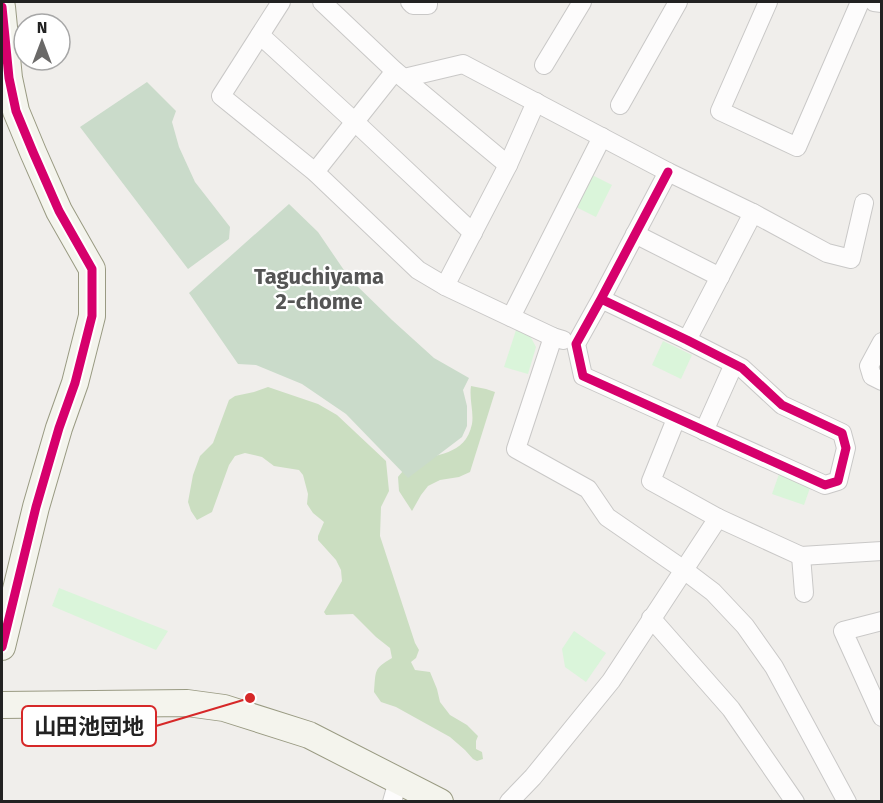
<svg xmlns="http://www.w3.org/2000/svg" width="883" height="803" viewBox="0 0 883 803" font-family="'Fira Sans','Noto Sans JP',sans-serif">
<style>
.forest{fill:#cbdec1}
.cemetery{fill:#cadbca}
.park{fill:#daf5da}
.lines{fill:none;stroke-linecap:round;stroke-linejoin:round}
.street-casing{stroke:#c9c8c7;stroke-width:20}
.secondary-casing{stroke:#999a82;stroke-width:28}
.street{stroke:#fdfcfc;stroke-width:18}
.secondary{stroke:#f4f4ed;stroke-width:26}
.cycleway-casing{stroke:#fff;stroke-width:13}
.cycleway{stroke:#d6006c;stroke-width:9}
.labels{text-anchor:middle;stroke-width:4.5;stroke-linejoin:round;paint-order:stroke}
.neighbourhood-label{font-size:22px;font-weight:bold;fill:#555;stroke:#fff}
.leader{fill:none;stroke:#d62828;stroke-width:2}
.callout-dot{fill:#d62828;stroke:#fff;stroke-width:2}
.callout{fill:#fff;stroke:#d62828;stroke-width:2}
.callout-label{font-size:22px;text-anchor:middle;font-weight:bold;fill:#222}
</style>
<rect width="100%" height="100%" fill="#f0eeeb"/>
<g class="forest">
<path d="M471 386 486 389 495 392 470 472 459 477 440 480 428 486 421 495 412 511 399 491 398 477C402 472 406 467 412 464 436 452 465 457 472 424 474 412 469 399 471 386Z"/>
<path d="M268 387 318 404 337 415 386 461 389 491 381 507 380 536 415 643 419 650 416 658 411 662 415 670 430 672 437 689 440 702 450 715 467 725 478 736 476 741V749L482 752 483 759 477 761 473 759 465 750 450 737 396 707 381 702 374 692C376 671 373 669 392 658L390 648 376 637 353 614 326 615 324 612 342 581 341 570 336 560 318 540V536L324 522 313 513 307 504 308 494 303 475 299 470 274 466 262 457 245 453 235 456 229 465 212 512 197 520 191 511 188 502 193 475 200 456 213 443 229 400 235 396 254 392Z"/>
</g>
<g class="cemetery">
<path d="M147 82 176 111 172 122 179 147 195 182 230 227 229 239 188 269 80 127Z"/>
<path d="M289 204 318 232 350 279 392 320 434 358 469 378 463 390 467 406V426L462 437 408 478 346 414 302 384 256 365 238 364 189 293Z"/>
</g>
<g class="park">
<path d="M590 174 612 185 596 217 574 206Z"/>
<path d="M516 330 529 334 536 347 528 374 504 367Z"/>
<path d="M663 341 692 355 681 379 652 365Z"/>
<path d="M779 474 811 485 804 505 772 494Z"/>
<path d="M59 588 168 631 156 650 52 606Z"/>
<path d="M574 631 606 653 586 682 565 667 562 649Z"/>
</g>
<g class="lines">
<g class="street-casing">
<g id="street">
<path d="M281 2 221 96 315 172 418 270 445 286 553 337 563 340"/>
<path d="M322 2 395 71 508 165"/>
<path d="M410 2 413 5H428V2"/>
<path d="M768 2 720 111 797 147 860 2"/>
<path d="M874 2 882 3"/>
<path d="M260 35 355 122 473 233"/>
<path d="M544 65 582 2"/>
<path d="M404 78 463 64 668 172 753 213 687 340"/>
<path d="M620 105 678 2"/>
<path d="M315 172 395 71"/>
<path d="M753 213 827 253 851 259 864 203"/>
<path d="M635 234 720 277"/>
<path d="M445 286 508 165 536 102"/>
<path d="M601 299 687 340 742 368 782 405 842 433 846 448 838 481 825 485 583 376 576 344 601 299 668 172"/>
<path d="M511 317 602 137"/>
<path d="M553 337 516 449 588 489 607 517 684 570 713 592 745 626 774 667 847 802"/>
<path d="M882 342 869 366 872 376 882 381"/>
<path d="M676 419 651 481 718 518 801 556 882 551"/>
<path d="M704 431 734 364"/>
<path d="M801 556 804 593"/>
<path d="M651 618 731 709 795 802"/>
<path d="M882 621 843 631 882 717"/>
<path d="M392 802 398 781"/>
<path d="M509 802 533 777 611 681 718 518"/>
</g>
</g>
<g class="secondary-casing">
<g id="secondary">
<path d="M2 7 9 78 16 111 33 152 59 211 92 269V316L75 383 59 428 36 507 2 647"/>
<path d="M2 705 187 703 224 708 309 735 440 802"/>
</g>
</g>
<use href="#street" class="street"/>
<use href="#secondary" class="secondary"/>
<g class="cycleway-casing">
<g id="cycleway">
<path d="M2 7 9 78 16 111 33 152 59 211 92 269V316L75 383 59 428 36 507 2 647"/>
<path d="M601 299 687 340 742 368 782 405 842 433 846 448 838 481 825 485 583 376 576 344 601 299 668 172"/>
</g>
</g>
<use href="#cycleway" class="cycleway"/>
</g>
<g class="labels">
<g class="neighbourhood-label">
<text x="319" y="284">Taguchiyama<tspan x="319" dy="25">2-chome</tspan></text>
</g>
</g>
<path class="leader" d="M250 698L156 726"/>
<circle class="callout-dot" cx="250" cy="698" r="6"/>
<rect class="callout" x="22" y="706" width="134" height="40" rx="6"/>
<g class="callout-label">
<text x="89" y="734">山田池団地</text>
</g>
<rect width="883" height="803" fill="none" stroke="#222222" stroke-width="6"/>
<g transform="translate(42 42)"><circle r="28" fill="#ffffff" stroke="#a7a7a7" stroke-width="1.5"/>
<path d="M0-4.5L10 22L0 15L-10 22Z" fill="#6a6968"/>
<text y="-9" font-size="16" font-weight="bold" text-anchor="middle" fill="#222222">N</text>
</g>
</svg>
